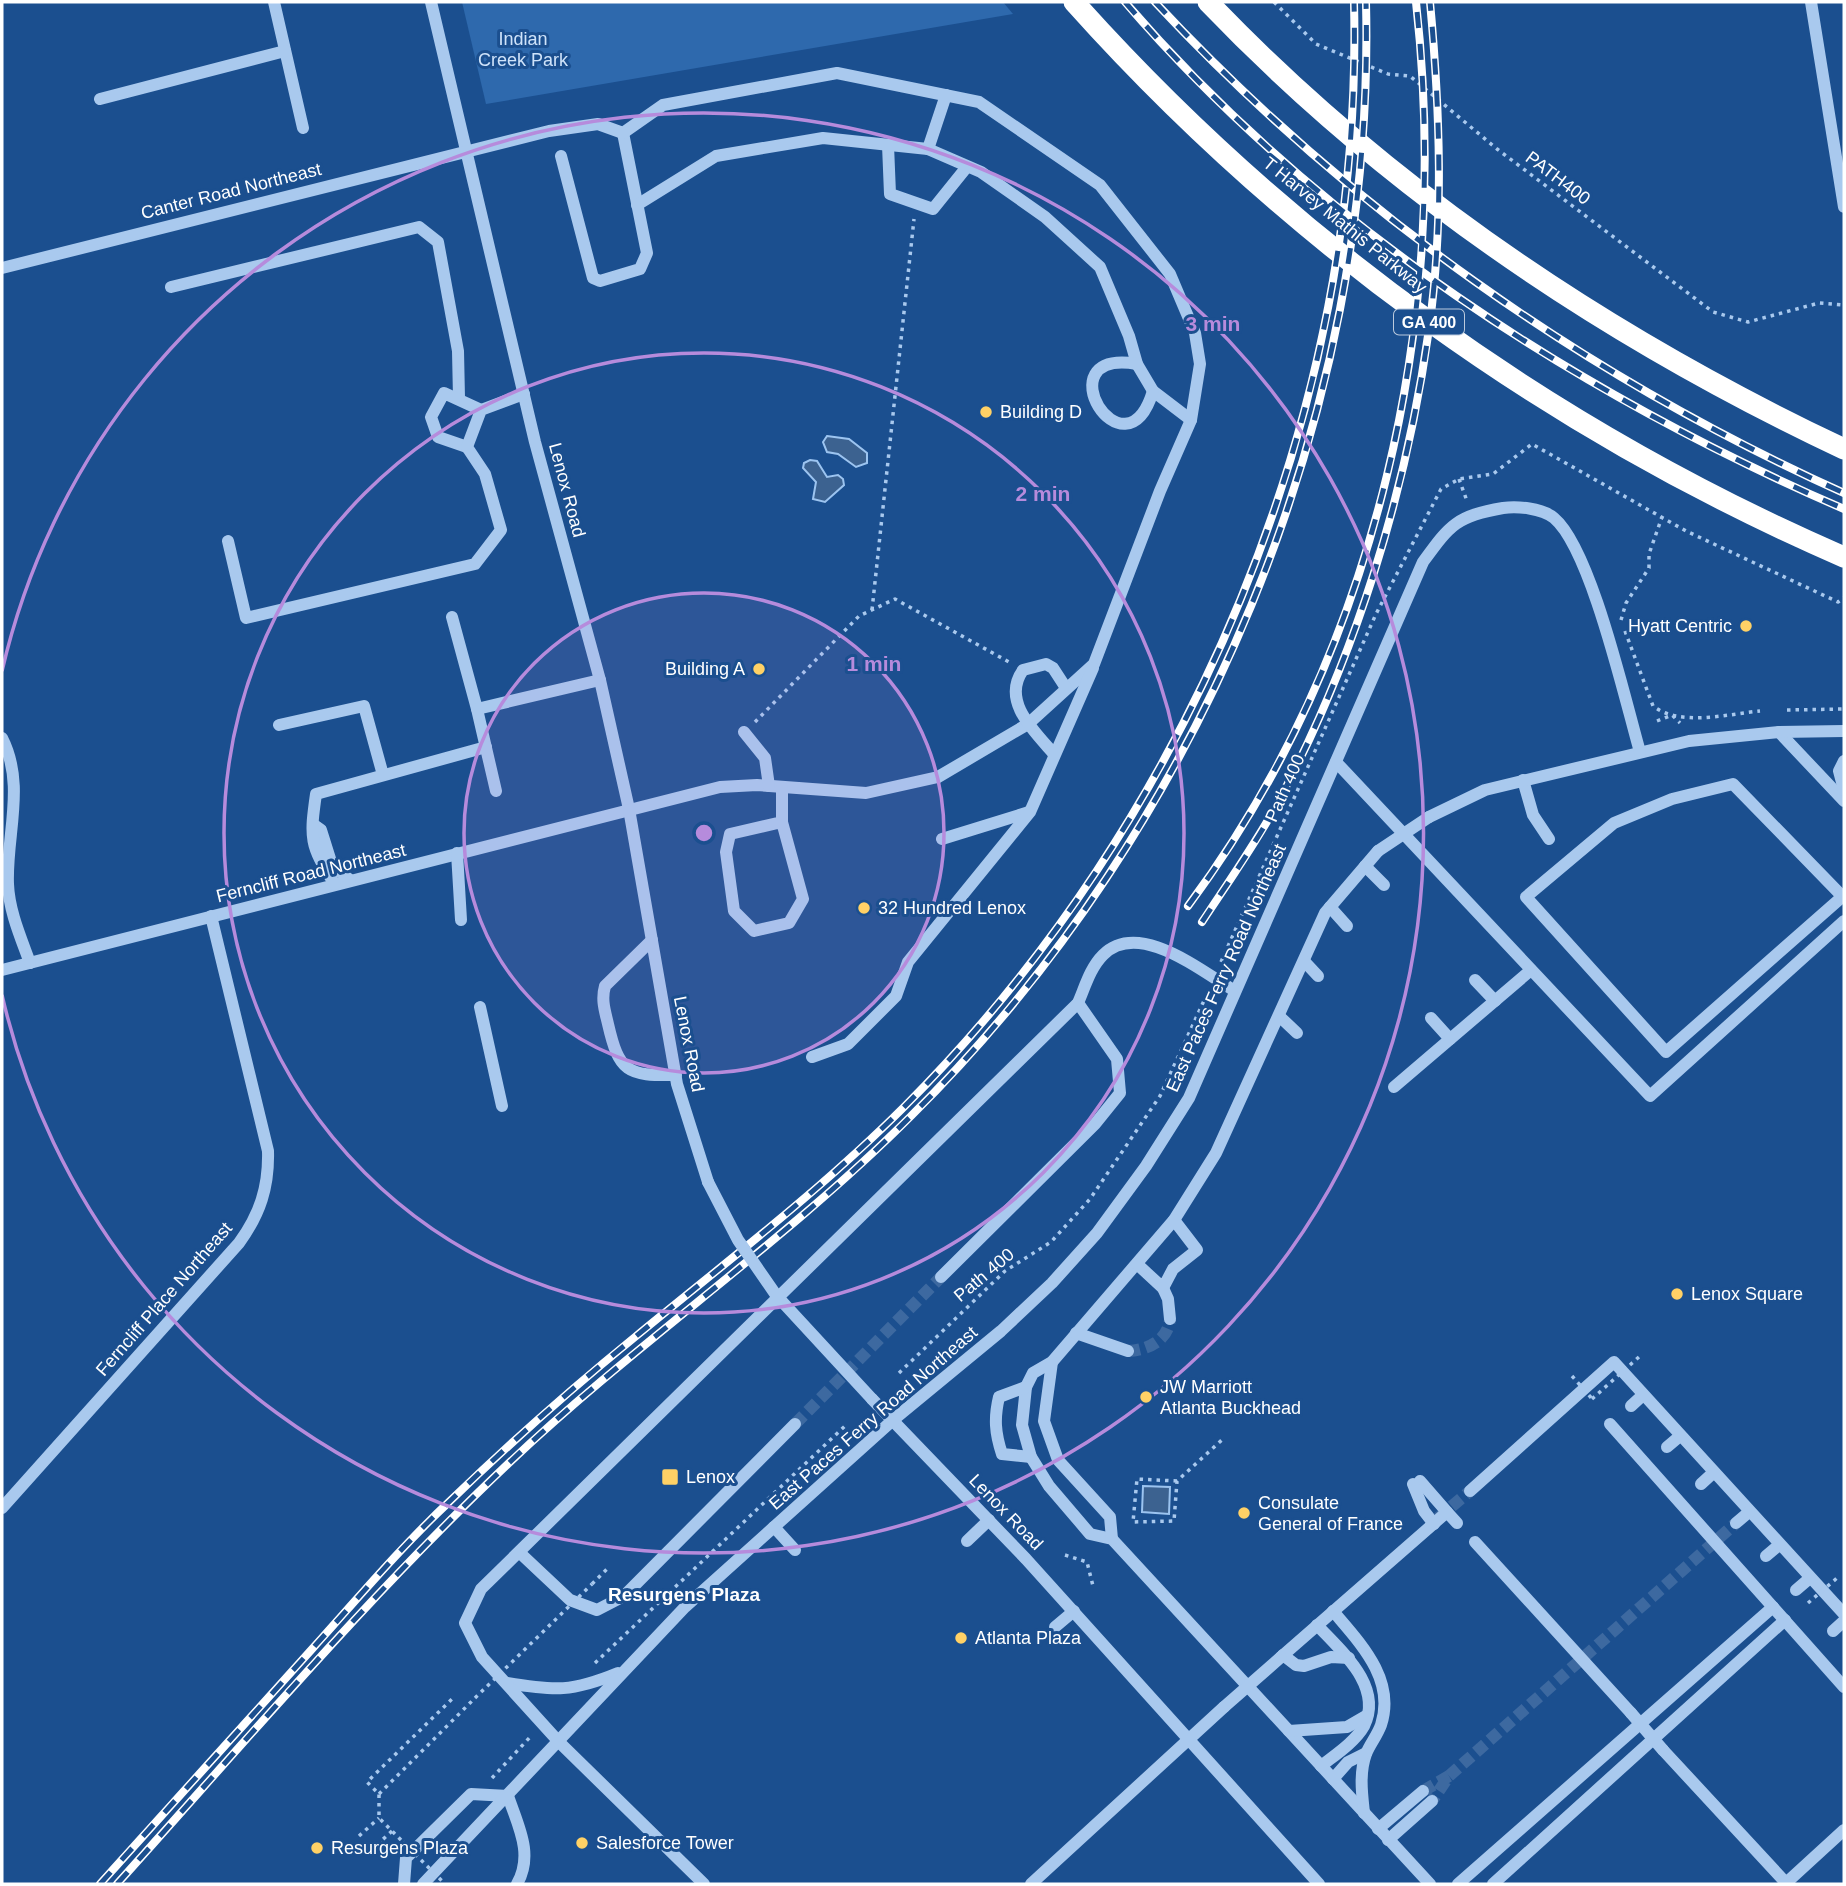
<svg xmlns="http://www.w3.org/2000/svg" width="1846" height="1886" viewBox="0 0 1846 1886" font-family="Helvetica,sans-serif">
<style>
.green{fill:#2e69ad}
.water{fill:#3c6290;stroke:#9cc4f0;stroke-width:2}
.lines{fill:none;stroke-linecap:round;stroke-linejoin:round}
.minor-tunnel{stroke:#3d69a0;stroke-width:12;stroke-dasharray:12 6;stroke-linecap:butt}
.path{stroke:#a9c9ee;stroke-width:3.5;stroke-dasharray:3.5 5;stroke-linecap:butt}
.minor{stroke:#a9c9ee;stroke-width:12}
.highway{stroke:#fff;stroke-width:21}
.rail-casing{stroke:#fff;stroke-width:8}
.rail{stroke:#1b4f8f;stroke-width:5;stroke-dasharray:16;stroke-linecap:butt}
.path-bridge{stroke:#a9c9ee;stroke-width:3.5;stroke-dasharray:3.5 5;stroke-linecap:butt}
.minor-bridge{stroke:#a9c9ee;stroke-width:12}
.ring{fill:none;stroke:#b68bdc;stroke-width:3.5}
.poi-dot{fill:#ffd166;stroke:#1b4f8f;stroke-width:2.5}
.labels{text-anchor:middle;stroke-width:6;stroke-linejoin:round;paint-order:stroke}
.shield{fill:#1b4f8f;stroke:#bbcadd;stroke-width:2}
.shield-label{font-size:16px;font-weight:bold;fill:#fff}
.park-label{font-size:18px;fill:#cfe3fa;stroke:#1b4f8f}
.street-label{font-size:18px;fill:#fff;stroke:#1b4f8f}
.poi-label{font-size:18px;fill:#fff;stroke:#1b4f8f;text-anchor:start}
.neighbourhood-label{font-size:19px;font-weight:bold;fill:#fff;stroke:#1b4f8f}
.centre{fill:#b68bdc;stroke:#1b4f8f;stroke-width:3.5}
.ring-label{font-size:21px;text-anchor:middle;font-weight:bold;fill:#b68bdc;stroke:#1b4f8f;stroke-width:6;stroke-linejoin:round;paint-order:stroke}
</style>
<rect width="100%" height="100%" fill="#1b4f8f"/>
<path class="green" d="M462 2H1003L1013 14 486 104Z"/>
<g class="water">
<path d="M827 436 849 439 867 453V463L856 467 838 454 827 452 823 442Z"/>
<path d="M810 460 817 461 827 477 838 475 843 479 844 485 825 502 813 499 816 482 803 468 804 463Z"/>
<path d="M1143 1486 1170 1487 1169 1514 1142 1512Z"/>
</g>
<g class="lines">
<g class="minor-tunnel">
<path d="M1128 1351C1147 1350 1168 1341 1170 1319"/>
<path d="M795 1424 941 1277"/>
<path d="M1438 1518 1470 1491"/>
<path d="M1449 1776 1736 1523"/>
<path d="M1423 1791 1449 1776 1432 1801"/>
</g>
<g class="path">
<path d="M1274 2 1316 44 1388 74 1410 76 1497 149 1713 312 1748 322 1819 303 1844 305"/>
<path d="M1459 479 1467 501"/>
<path d="M872 610 914 219"/>
<path d="M1621 620 1626 603 1649 568V554L1662 517"/>
<path d="M1625 631 1653 706C1680 727 1728 714 1760 711"/>
<path d="M1787 710 1844 709"/>
<path d="M1657 721 1672 715 1680 723"/>
<path d="M755 722 859 616 895 599 1009 662"/>
<path d="M1221 962 1376 614 1441 489 1459 479 1493 474 1532 444 1686 531 1838 602 1844 598"/>
<path d="M899 1373 1005 1271 1051 1242 1090 1199 1160 1096 1208 992"/>
<path d="M1177 1481 1137 1479 1133 1522 1174 1521 1177 1481 1224 1438"/>
<path d="M1065 1555 1087 1562 1093 1586"/>
<path d="M592 1584 608 1568"/>
<path d="M595 1663 846 1425"/>
<path d="M492 1778 532 1735"/>
<path d="M379 1794 475 1698"/>
<path d="M392 1831 380 1842 392 1854"/>
<path d="M359 1836 379 1818"/>
<path d="M401 1840 379 1818V1794L367 1782 452 1699"/>
</g>
<g class="minor">
<path d="M274 2 303 128"/>
<path d="M431 2 535 442 600 680 629 809 677 1084 708 1182"/>
<path d="M1811 2 1844 207"/>
<path d="M100 99 285 51"/>
<path d="M888 145 890 194 933 209 966 168"/>
<path d="M928 149 946 95"/>
<path d="M561 156 593 278 600 281 640 269 647 253 623 133"/>
<path d="M637 205 716 156 823 138 928 149 981 172 1045 217 1100 267 1129 336 1137 364 1153 391 1191 420"/>
<path d="M2 268 549 131 598 124 623 133 663 105 837 73 979 102 1100 185 1170 274 1195 333 1200 364 1191 420 1160 491 1094 664 1028 724 938 777 866 793 757 785 720 787 2 970"/>
<path d="M171 287 419 227 438 242 458 351 459 398"/>
<path d="M1137 364C1041 348 1125 484 1153 391"/>
<path d="M467 447 438 437 431 417 444 393 481 410"/>
<path d="M228 541 246 618 475 564 501 530 485 474 467 447 481 410 524 394"/>
<path d="M452 617 477 709 600 680"/>
<path d="M477 709 496 791"/>
<path d="M279 725 364 706 383 775"/>
<path d="M744 732 765 758 769 786"/>
<path d="M1779 732 1844 801"/>
<path d="M2 738C26 785 6 835 8 884 9 911 21 938 30 963"/>
<path d="M1054 754C1034 731 1001 701 1023 670L1046 664 1053 668 1066 688"/>
<path d="M1844 761 1839 771 1844 790"/>
<path d="M1336 762 1650 1096 1844 921"/>
<path d="M1523 780 1533 815 1549 839"/>
<path d="M1429 817 1485 790 1689 741 1779 732 1844 731"/>
<path d="M782 822 730 834 726 852 734 911 754 931 789 923 803 899 782 822V788"/>
<path d="M314 825 321 830 332 865 350 880"/>
<path d="M942 839 1029 812"/>
<path d="M1378 851 1325 913 1216 1153 1174 1220 1052 1362 1033 1373 1026 1387 1022 1425 1031 1457 1049 1486 1090 1534 1112 1539 1430 1884"/>
<path d="M457 853 461 920"/>
<path d="M1365 866 1384 885"/>
<path d="M335 884C309 847 310 836 316 794L486 747"/>
<path d="M1842 897 1666 1052 1526 897 1614 823 1672 799 1733 784 1844 898"/>
<path d="M1330 907 1347 926"/>
<path d="M652 940 605 986C601 1000 605 1011 608 1024 619 1072 627 1076 676 1075"/>
<path d="M1304 961 1318 976"/>
<path d="M1475 980 1495 1001"/>
<path d="M480 1007 502 1106"/>
<path d="M1279 1016 1297 1033"/>
<path d="M1431 1018 1450 1039"/>
<path d="M812 1057 848 1044 896 996 908 962 1030 812 1093 668"/>
<path d="M1394 1087 1531 970"/>
<path d="M1137 1264 1163 1288 1173 1269 1197 1250 1174 1220"/>
<path d="M941 1277 1095 1124 1120 1093 1117 1059 1078 1003"/>
<path d="M1163 1288 1168 1299 1170 1319"/>
<path d="M1076 1333 1128 1351"/>
<path d="M1052 1362 1044 1421 1058 1460 1110 1517 1112 1539"/>
<path d="M1026 1387 999 1397C994 1418 995 1433 1002 1454L1031 1457"/>
<path d="M872 1399 1026 1559 1319 1884"/>
<path d="M1631 1406 1643 1395"/>
<path d="M1610 1424 1844 1687"/>
<path d="M1667 1447 1680 1436"/>
<path d="M1420 1481 1447 1512"/>
<path d="M1413 1484 1424 1511 1434 1524"/>
<path d="M1701 1484 1713 1473"/>
<path d="M1470 1491 1614 1362 1844 1614"/>
<path d="M2 1508 239 1243C260 1214 269 1187 268 1151L211 916"/>
<path d="M1736 1523 1749 1512"/>
<path d="M774 1527 795 1550"/>
<path d="M967 1541 989 1520"/>
<path d="M1475 1542 1631 1713"/>
<path d="M520 1553 570 1600 597 1610 624 1596 795 1424"/>
<path d="M1766 1556 1779 1545"/>
<path d="M1796 1590 1810 1578"/>
<path d="M1333 1611C1360 1643 1396 1679 1381 1725 1377 1736 1370 1744 1366 1754 1359 1773 1362 1794 1364 1813"/>
<path d="M1317 1625C1340 1650 1384 1686 1364 1726 1355 1742 1335 1755 1321 1766"/>
<path d="M1055 1627 1074 1611"/>
<path d="M1833 1631 1844 1621"/>
<path d="M1283 1655 1296 1665 1304 1666 1331 1657 1349 1658"/>
<path d="M1281 1657 1447 1512 1457 1523"/>
<path d="M507 1683C555 1691 572 1692 618 1673"/>
<path d="M1289 1731 1347 1727 1366 1716"/>
<path d="M1663 1750 1787 1884"/>
<path d="M1333 1779 1348 1762 1366 1753"/>
<path d="M1378 1829 1423 1791"/>
<path d="M1388 1840 1432 1801"/>
<path d="M404 1884 406 1858 471 1794 508 1796C518 1826 534 1854 517 1884"/>
<path d="M423 1884 685 1607 893 1420 1001 1331 1052 1283 1097 1233 1146 1166 1189 1098 1423 562C1450 525 1456 516 1503 508 1517 506 1542 508 1554 518 1591 549 1625 700 1640 752"/>
<path d="M704 1884 559 1742 482 1657 465 1623 481 1589 1078 1003C1085 987 1090 968 1103 955 1139 919 1202 972 1235 991"/>
<path d="M1031 1884 1224 1707"/>
<path d="M1458 1884 1773 1607"/>
<path d="M1493 1884 1785 1620"/>
<path d="M1785 1884 1844 1830"/>
</g>
<g class="highway">
<path d="M1074 2C1287 240 1551 430 1844 557"/>
<path d="M1208 2C1389 191 1609 338 1844 449"/>
</g>
<g class="rail-casing">
<g id="rail">
<path d="M1125 2C1317 225 1576 393 1844 509"/>
<path d="M1155 2C1348 209 1586 377 1844 493"/>
<path d="M1188 906C1379 649 1451 318 1416 2"/>
<path d="M1202 922C1227 884 1254 846 1276 806 1355 659 1406 494 1429 329 1444 222 1440 110 1430 2"/>
<path d="M100 1884C171 1805 242 1727 313 1648 358 1598 401 1547 450 1501 509 1444 571 1389 635 1337 726 1262 820 1191 904 1107 1191 820 1364 410 1354 2"/>
<path d="M117 1884C246 1741 370 1594 510 1462 638 1341 786 1241 911 1116 1202 828 1376 413 1366 2"/>
</g>
</g>
<use href="#rail" class="rail"/>
<g class="path-bridge">
<path d="M1572 1376 1594 1401"/>
<path d="M1592 1399 1640 1356"/>
<path d="M1808 1603 1837 1578"/>
<path d="M475 1698 592 1584"/>
<path d="M403 1842 445 1884"/>
</g>
<g class="minor-bridge">
<path d="M1378 851 1429 817"/>
<path d="M708 1182 738 1240 776 1295 872 1399"/>
<path d="M1224 1707 1281 1657"/>
<path d="M1631 1713 1663 1750"/>
</g>
</g>
<circle cx="704" cy="833" r="240" fill="#b68bdc" fill-opacity=".12"/>
<g class="ring">
<circle cx="704" cy="833" r="240"/>
<circle cx="704" cy="833" r="480"/>
<path d="M2 671A720 720 0 1 1 2 995"/>
</g>
<g class="poi-dot">
<circle cx="986" cy="412" r="7"/>
<circle cx="1746" cy="626" r="7"/>
<circle cx="759" cy="669" r="7"/>
<circle cx="864" cy="908" r="7"/>
<circle cx="1677" cy="1294" r="7"/>
<circle cx="1146" cy="1397" r="7"/>
<rect x="661" y="1468" width="18" height="18" rx="3.5"/>
<circle cx="1244" cy="1513" r="7"/>
<circle cx="961" cy="1638" r="7"/>
<circle cx="582" cy="1843" r="7"/>
<circle cx="317" cy="1848" r="7"/>
</g>
<g class="labels">
<rect class="shield" x="1394" y="309.5" width="70" height="25" rx="5"/>
<g class="shield-label">
<text x="1429" y="328">GA 400</text>
</g>
<g class="park-label">
<text x="523" y="45">Indian<tspan x="523" dy="21">Creek Park</tspan></text>
</g>
<g class="street-label">
<text transform="translate(1558 178) rotate(37)" y="6">PATH400</text>
<text transform="translate(231 191) rotate(-14)" y="6">Canter Road Northeast</text>
<text transform="translate(1345 225) rotate(39)" y="6">T Harvey Mathis Parkway</text>
<text transform="translate(567 490) rotate(75)" y="6">Lenox Road</text>
<text transform="translate(1285 788) rotate(-66)" y="6">Path 400</text>
<text transform="translate(311 873) rotate(-14)" y="6">Ferncliff Road Northeast</text>
<text transform="translate(1226 968) rotate(-66)" y="6">East Paces Ferry Road Northeast</text>
<text transform="translate(689 1044) rotate(79)" y="6">Lenox Road</text>
<text transform="translate(984 1275) rotate(-40)" y="6">Path 400</text>
<text transform="translate(164 1299) rotate(-49)" y="6">Ferncliff Place Northeast</text>
<text transform="translate(873 1418) rotate(-41)" y="6">East Paces Ferry Road Northeast</text>
<text transform="translate(1006 1512) rotate(46)" y="6">Lenox Road</text>
</g>
<g class="poi-label">
<text x="1000" y="418">Building D</text>
<text x="1732" y="632" text-anchor="end">Hyatt Centric</text>
<text x="745" y="675" text-anchor="end">Building A</text>
<text x="878" y="914">32 Hundred Lenox</text>
<text x="1691" y="1300">Lenox Square</text>
<text x="1160" y="1393">JW Marriott<tspan x="1160" dy="21">Atlanta Buckhead</tspan></text>
<text x="686" y="1483">Lenox</text>
<text x="1258" y="1509">Consulate<tspan x="1258" dy="21">General of France</tspan></text>
<text x="975" y="1644">Atlanta Plaza</text>
<text x="596" y="1849">Salesforce Tower</text>
<text x="331" y="1854">Resurgens Plaza</text>
</g>
<g class="neighbourhood-label">
<text x="684" y="1601">Resurgens Plaza</text>
</g>
</g>
<circle cx="704" cy="833" r="10" class="centre"/>
<g class="ring-label">
<text x="1213" y="331">3 min</text>
<text x="1043" y="501">2 min</text>
<text x="874" y="671">1 min</text>
</g>
<rect width="1846" height="1886" fill="none" stroke="#ffffff" stroke-width="7"/>
</svg>
